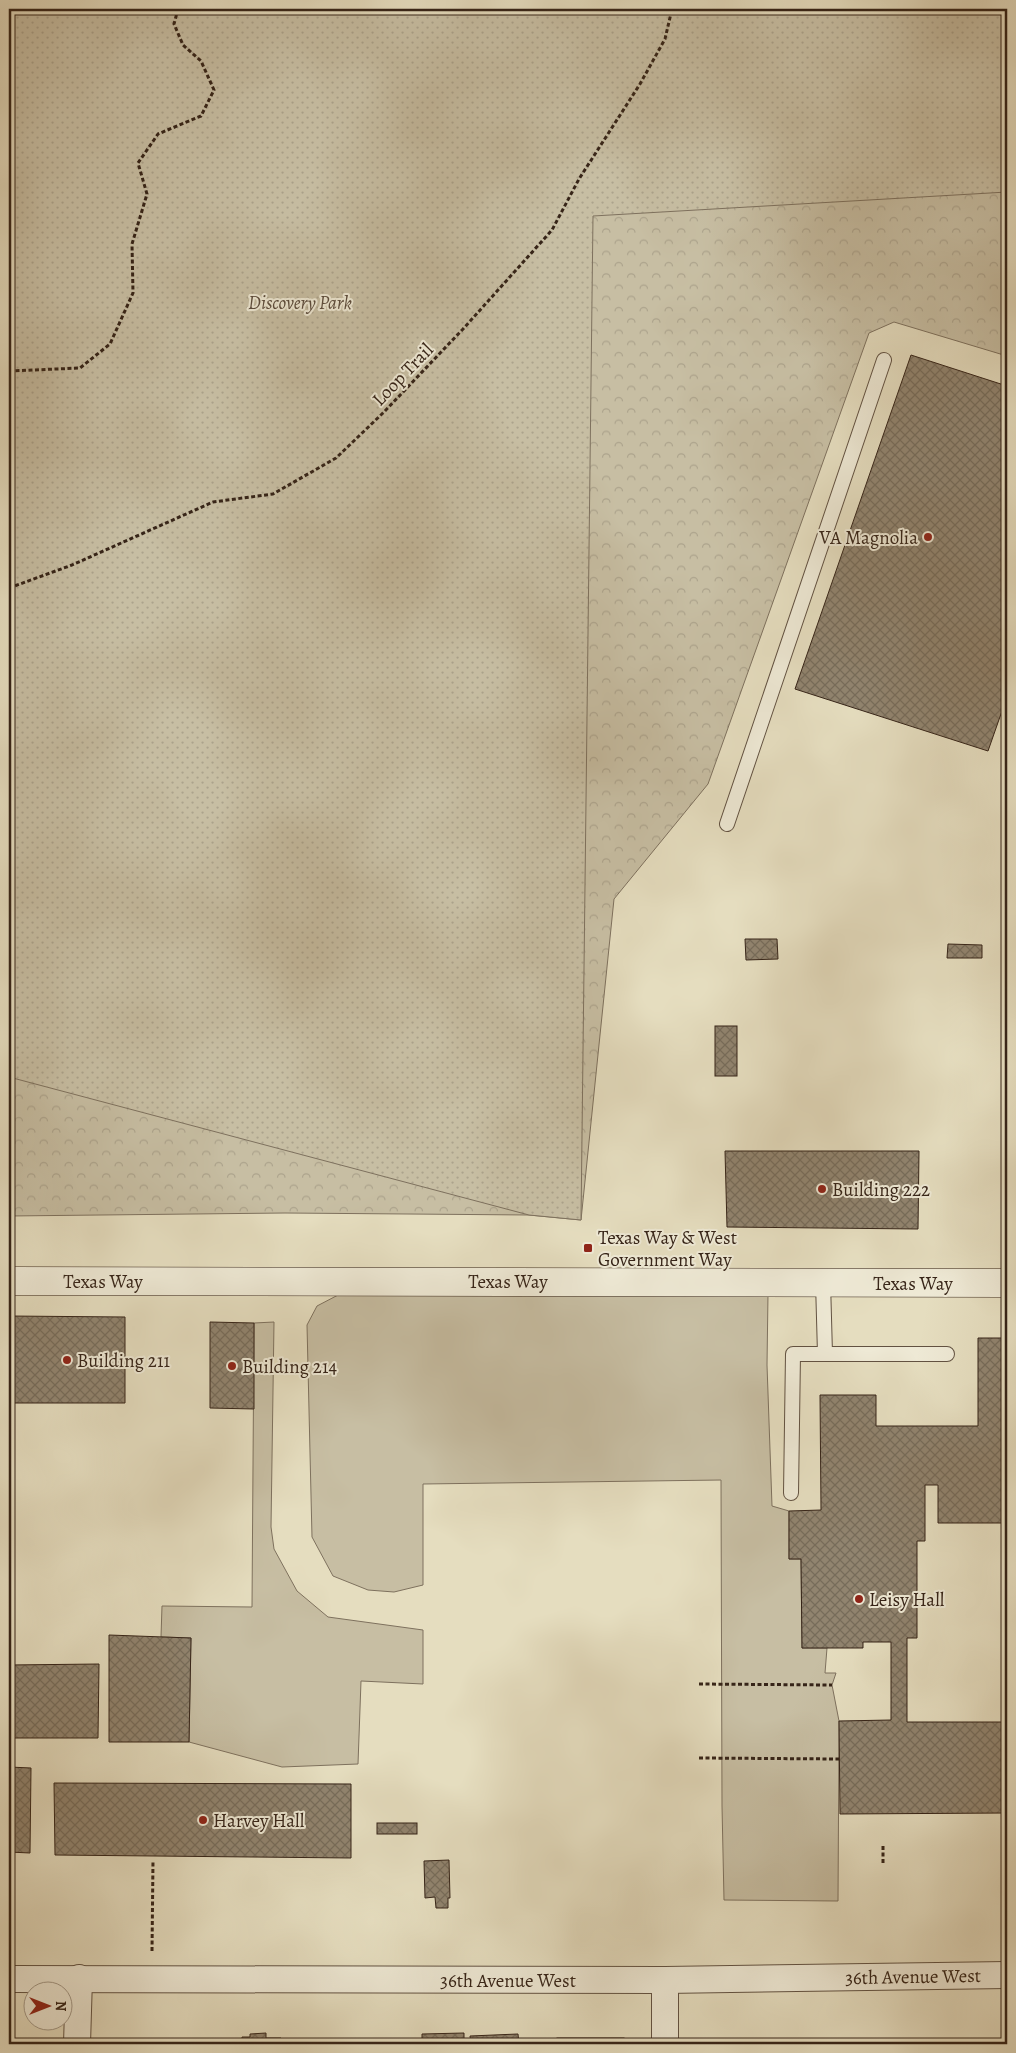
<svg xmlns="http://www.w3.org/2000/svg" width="1016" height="2053" viewBox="0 0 1016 2053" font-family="Alegreya,serif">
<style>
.grass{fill:#c7bea3;stroke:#7e715e}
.forest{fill:url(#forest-crowns);stroke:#7e715e}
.park{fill:url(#park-dots);stroke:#7e715e}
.building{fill:url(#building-cross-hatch);stroke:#362418}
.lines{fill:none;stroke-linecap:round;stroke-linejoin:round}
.lane-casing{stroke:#625242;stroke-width:16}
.street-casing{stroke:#625242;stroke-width:28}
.secondary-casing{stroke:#362418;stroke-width:29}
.path{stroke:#362418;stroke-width:3;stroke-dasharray:4 2.5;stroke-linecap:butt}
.lane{stroke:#eee9d5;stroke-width:14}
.street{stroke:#eee9d5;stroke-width:26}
.secondary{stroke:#eee9d5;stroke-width:28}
.poi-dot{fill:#8f2418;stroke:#eee9d5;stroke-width:2}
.labels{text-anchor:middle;stroke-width:4;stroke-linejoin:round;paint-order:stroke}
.park-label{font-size:19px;font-style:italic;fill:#5a4a3b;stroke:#eee9d5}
.street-label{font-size:19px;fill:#362418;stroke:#eee9d5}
.poi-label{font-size:19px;fill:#362418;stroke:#eee9d5;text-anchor:start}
</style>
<defs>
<pattern id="forest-crowns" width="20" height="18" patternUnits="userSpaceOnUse" patternTransform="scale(1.25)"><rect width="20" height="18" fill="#c7bea3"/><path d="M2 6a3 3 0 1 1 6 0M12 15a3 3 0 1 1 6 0" fill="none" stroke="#aca38c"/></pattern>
<pattern id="park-dots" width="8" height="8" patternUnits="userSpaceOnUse" patternTransform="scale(1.25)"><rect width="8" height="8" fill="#c7bea3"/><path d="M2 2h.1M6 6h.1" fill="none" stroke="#aca38c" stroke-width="1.8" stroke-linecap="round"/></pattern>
<pattern id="building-cross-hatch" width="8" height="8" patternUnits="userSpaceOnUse" patternTransform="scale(1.25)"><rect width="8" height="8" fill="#91846f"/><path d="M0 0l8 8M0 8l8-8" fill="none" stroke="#776c5a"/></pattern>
</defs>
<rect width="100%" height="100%" fill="#e5ddbf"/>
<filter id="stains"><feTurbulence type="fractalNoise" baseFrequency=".004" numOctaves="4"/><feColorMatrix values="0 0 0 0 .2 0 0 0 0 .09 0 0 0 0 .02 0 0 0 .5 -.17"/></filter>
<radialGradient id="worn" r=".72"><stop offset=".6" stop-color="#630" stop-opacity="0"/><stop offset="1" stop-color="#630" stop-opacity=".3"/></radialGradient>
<g class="grass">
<path d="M340 1294H768L767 1365 772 1506 789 1511V1559H801L802 1648H827L825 1673H836L832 1685 839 1721 838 1901 724 1900 722 1806 721 1480 423 1484V1585L394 1592 368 1590 333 1576 312 1537 307 1325 317 1306Z"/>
<path d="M274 1322 271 1527 274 1549 297 1591 328 1617 423 1630V1684L361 1681 358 1764 282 1767 189 1742 191 1638 161 1637 162 1606 252 1607 254 1323Z"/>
</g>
<path class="forest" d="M9 9H1007V356L894 322 869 333 708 784 614 899 581 1220 529 1215 285 1213 9 1216Z"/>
<path class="park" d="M9 9H1007V192L593 216 581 1220 529 1215 9 1077Z"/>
<g class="building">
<path d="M911 355 1007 386V712L1002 711 988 751 795 689Z"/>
<path d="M745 939H777L778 959 746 960Z"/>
<path d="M948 944 982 945V958H947Z"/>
<rect x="715" y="1026" width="22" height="50"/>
<path d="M725 1151H919L918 1229 727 1227Z"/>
<path d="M9 1316 125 1317V1403H9Z"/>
<path d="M210 1322 254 1323V1409L210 1408Z"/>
<path d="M978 1338H1007V1523H938V1485H925V1541H917V1638H907V1722H1007V1813L840 1814 839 1721 891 1720V1642H863V1648H802L801 1559H789V1511L821 1510 820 1395H876V1426H978Z"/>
<path d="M109 1635 191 1638 189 1742H109Z"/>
<path d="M99 1664 98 1738H9V1665Z"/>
<path d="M9 1767 31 1768 30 1853 9 1852Z"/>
<path d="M54 1783 351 1784V1858L55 1855Z"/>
<rect x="377" y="1823" width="40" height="11"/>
<path d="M449 1860 450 1898H448V1908H436L435 1897 425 1898 424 1861Z"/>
<path d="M266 2033V2038H281V2044H242V2037H250V2034Z"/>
<path d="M464 2033V2044H422V2034Z"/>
<path d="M518 2034 519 2044H471L470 2036Z"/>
<rect x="557" y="2038" width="67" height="6"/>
<rect x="314" y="2039" width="34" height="5"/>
<path d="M364 2041H386V2044H365Z"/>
</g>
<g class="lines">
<g class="lane-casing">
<g id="lane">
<path d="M727 824 884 360"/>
<path d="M823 1282 825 1354H947"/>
<path d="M791 1493 793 1354H825"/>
</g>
</g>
<g class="street-casing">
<g id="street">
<path d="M9 1979 665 1980 1007 1975"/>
<path d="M77 2044 79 1978"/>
<path d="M665 2044V1980"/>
</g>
</g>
<g class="secondary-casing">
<path id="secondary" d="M9 1281 1007 1283"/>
</g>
<g class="path">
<path d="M9 371 80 368 110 344 133 293 132 244 147 194 138 163 158 134 201 116 214 90 201 61 183 45 174 24 178 9"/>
<path d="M9 588 72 565 213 502 273 494 336 458 384 412 463 329 552 230 579 179 640 84 665 39 672 9"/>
<path d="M699 1684 832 1685"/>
<path d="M699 1758 839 1759"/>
<path d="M883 1846V1865"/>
<path d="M152 1951 153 1860"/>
</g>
<use href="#lane" class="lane"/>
<use href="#street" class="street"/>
<use href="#secondary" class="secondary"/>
</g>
<g class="poi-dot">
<circle cx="928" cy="537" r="5"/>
<circle cx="822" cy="1189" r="5"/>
<rect x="583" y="1243" width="10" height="10" rx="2.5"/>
<circle cx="67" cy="1360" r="5"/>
<circle cx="232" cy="1366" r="5"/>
<circle cx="859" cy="1599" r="5"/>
<circle cx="203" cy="1820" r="5"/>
</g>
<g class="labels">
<g class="park-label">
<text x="300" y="309">Discovery Park</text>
</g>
<g class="street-label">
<text transform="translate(402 374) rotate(-46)" y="7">Loop Trail</text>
<text x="103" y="1288">Texas Way</text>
<text x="508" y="1288">Texas Way</text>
<text x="913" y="1290">Texas Way</text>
<text transform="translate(913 1976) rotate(-1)" y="7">36th Avenue West</text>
<text x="508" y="1987">36th Avenue West</text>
</g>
<g class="poi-label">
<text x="918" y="544" text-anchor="end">VA Magnolia</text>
<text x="832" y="1196">Building 222</text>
<text x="598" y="1244">Texas Way &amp; West<tspan x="598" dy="22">Government Way</tspan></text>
<text x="77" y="1367">Building 211</text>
<text x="242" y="1373">Building 214</text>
<text x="869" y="1606">Leisy Hall</text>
<text x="213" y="1827">Harvey Hall</text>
</g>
</g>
<rect width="1016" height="2053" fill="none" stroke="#e5ddbf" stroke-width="30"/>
<rect x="10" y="10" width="996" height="2033" fill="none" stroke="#362418" stroke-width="2.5"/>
<rect x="15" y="15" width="986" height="2023" fill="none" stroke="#362418"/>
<g transform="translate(48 2006) rotate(90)"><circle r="24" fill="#eee9d5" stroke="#a49a89"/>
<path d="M0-4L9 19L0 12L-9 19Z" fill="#8f2418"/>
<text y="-8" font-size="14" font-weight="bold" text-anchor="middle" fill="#362418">N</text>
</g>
<rect width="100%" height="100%" filter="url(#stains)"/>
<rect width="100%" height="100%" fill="url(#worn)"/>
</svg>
